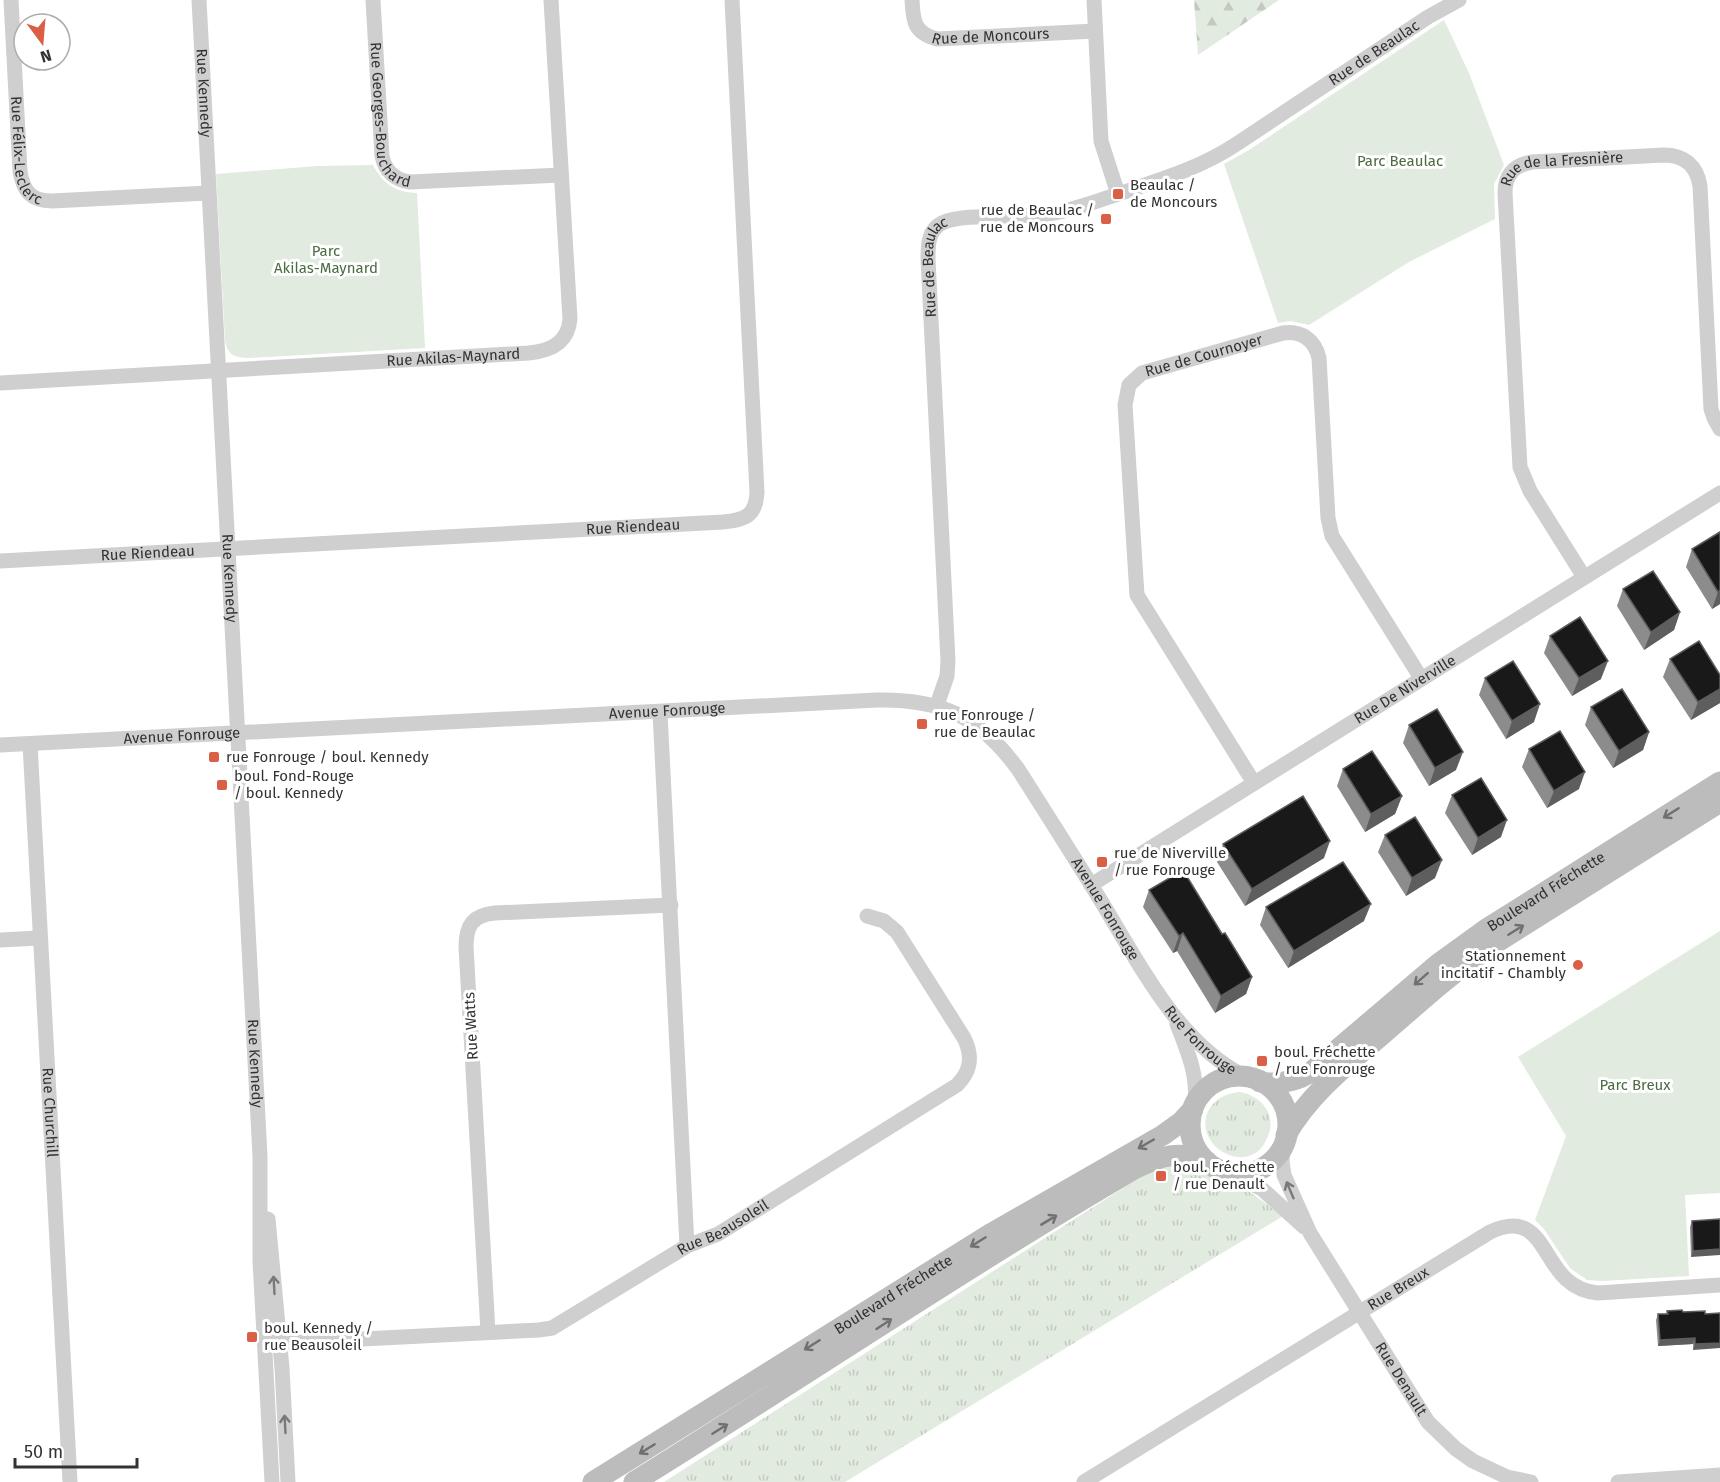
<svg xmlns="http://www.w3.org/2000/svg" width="1720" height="1482" viewBox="0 0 1720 1482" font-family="'Fira Sans',sans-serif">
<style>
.grass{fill:url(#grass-tufts)}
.forest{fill:url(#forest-firs)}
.park{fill:#e2ebdf}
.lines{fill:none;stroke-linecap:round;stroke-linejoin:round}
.street{stroke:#cfcfcf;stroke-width:15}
.secondary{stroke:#bcbcbc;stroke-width:21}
.wall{fill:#8c8c8c}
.shaded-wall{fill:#5e5e5e}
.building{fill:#191919;stroke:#5e5e5e;stroke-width:1.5}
.oneway{stroke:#707070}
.oneway2{stroke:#797979}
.poi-dot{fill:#d96045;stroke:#fff;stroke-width:2}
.labels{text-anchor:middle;stroke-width:6;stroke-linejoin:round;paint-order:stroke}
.street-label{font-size:15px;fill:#323232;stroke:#fff}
.park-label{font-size:15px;fill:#4b6c42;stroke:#fff}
.poi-label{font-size:15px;fill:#323232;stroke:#fff;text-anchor:start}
</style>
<defs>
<pattern id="grass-tufts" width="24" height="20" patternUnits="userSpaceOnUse" patternTransform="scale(1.5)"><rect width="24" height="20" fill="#e2ebdf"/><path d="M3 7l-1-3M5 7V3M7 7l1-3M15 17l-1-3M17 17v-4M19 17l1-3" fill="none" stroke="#c2cac0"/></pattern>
<pattern id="forest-firs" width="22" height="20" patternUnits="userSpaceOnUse" patternTransform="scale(1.5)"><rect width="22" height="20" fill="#e2ebdf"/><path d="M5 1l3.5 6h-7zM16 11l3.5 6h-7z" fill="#c2cac0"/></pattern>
</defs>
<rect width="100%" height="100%" fill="#fff"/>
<g class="grass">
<path d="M1240 1092C1261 1096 1277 1114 1268 1136 1250 1184 1184 1141 1212 1105 1220 1096 1229 1093 1240 1092Z"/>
<path d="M1191 1162 1208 1176 1247 1190 1283 1216 845 1482H664L1148 1172Z"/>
</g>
<path class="forest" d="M1194 0H1279L1198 55Z"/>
<g class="park">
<path d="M1444 20 1469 73 1504 165 1494 184 1495 219 1409 262 1309 325 1291 321 1278 323 1224 164 1249 150Z"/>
<path d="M373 165C383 184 395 192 417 193L425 348 249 358C235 358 227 355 225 340L216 174 318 166Z"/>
<path d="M1720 931V1193L1685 1195 1689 1276 1602 1281 1587 1280 1570 1268 1544 1229 1535 1220 1566 1136 1518 1057Z"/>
</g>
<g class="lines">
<g class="street">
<path id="s1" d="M11 0 20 171C23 191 31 201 52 201L208 193"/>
<path id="s2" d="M199 0 260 1156V1261L272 1482"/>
<path id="s3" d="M373 0 382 156C385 171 395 180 410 182L561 175"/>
<path id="s4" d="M912 0C913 21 914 33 937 39L1095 31"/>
<path d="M1094 0 1101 141 1118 194"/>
<path id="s5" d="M0 383 529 353C550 351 568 343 570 319L551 0"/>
<path id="s6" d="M0 561 723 522C745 520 756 516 757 492L732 0"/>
<path id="s7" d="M1584 577 1530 491 1520 467 1505 193C1505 174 1515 165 1532 162L1664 155C1684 155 1697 166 1700 186L1711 409 1714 418 1720 429"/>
<path id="s8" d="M937 705 947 676 948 661 928 259C928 245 928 230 942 223 962 213 1021 218 1047 214 1072 211 1097 201 1121 193 1160 180 1200 168 1235 145L1428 17 1459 0"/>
<path d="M660 713 687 1246"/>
<path id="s9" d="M30 744 70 1482"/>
<path id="s10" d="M0 745 877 700C942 699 979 716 1018 769 1046 813 1074 857 1101 901 1139 963 1177 1042 1244 1076"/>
<path id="s11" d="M1254 783 1137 595 1125 405 1129 385 1142 373 1283 333C1301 330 1315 340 1319 358L1328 518 1332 536 1421 678"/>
<path id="s12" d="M1091 885 1720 493"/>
<path d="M0 940 39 938"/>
<path d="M1177 1024C1187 1050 1198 1074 1195 1103"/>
<path id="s13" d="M1284 1143 1282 1161 1284 1175 1310 1233 1428 1422 1456 1449 1473 1461 1507 1477 1531 1482"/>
<path d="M1231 1173 1262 1189 1304 1227"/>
<path d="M268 1219 282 1368 288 1482"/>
<path d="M488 1332 466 947C466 925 473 915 495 913L671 905"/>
<path id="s14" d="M265 1344 539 1330 552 1328 687 1246 718 1234 957 1085C971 1071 973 1056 964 1038L897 932 884 921 867 916"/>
<path id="s15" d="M1084 1482 1490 1232C1553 1203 1537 1288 1598 1293L1720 1285"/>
<path d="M1618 1482 1720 1475"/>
</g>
<g class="secondary">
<circle cx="1239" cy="1125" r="49"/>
<path id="s16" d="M1260 1082C1279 1085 1295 1082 1311 1072L1438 964 1485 930 1720 782"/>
<path d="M1286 1135C1310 1093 1348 1064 1384 1033 1420 1002 1455 970 1494 944L1720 802"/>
<path id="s17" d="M593 1482 992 1233 1163 1135 1181 1122 1193 1109"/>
<path d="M634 1482C802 1378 966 1267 1136 1168 1161 1156 1180 1150 1206 1161"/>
</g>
</g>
<g class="wall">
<path d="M1720 532V604L1712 609 1686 567 1692 549Z"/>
<path d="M1623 589 1680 612 1674 630 1644 650 1617 606Z"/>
<path d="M1550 636 1601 679 1572 696 1544 653Z"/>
<path d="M1670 659 1720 675V703L1691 720 1663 677Z"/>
<path d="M1485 678 1534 722 1506 739 1479 695Z"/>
<path d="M1591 707 1649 732 1643 750 1613 768 1585 725Z"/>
<path d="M1409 725 1456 770 1429 786 1403 743Z"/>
<path d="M1529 749 1579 789 1547 808 1522 767Z"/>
<path d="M1343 769 1402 796 1395 814 1365 832 1337 786Z"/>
<path d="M1452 795 1501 837 1472 855 1445 813Z"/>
<path d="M1385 835 1435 878 1406 896 1378 852Z"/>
<path d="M1223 844 1324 858 1245 906 1217 862Z"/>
<path d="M1149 890 1222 934 1252 977 1246 994 1215 1013 1177 951 1173 953 1143 907Z"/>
<path d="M1266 907 1364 921 1288 968 1260 925Z"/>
<path d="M1720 1219 1691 1257 1690 1227 1692 1221Z"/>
<path d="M1667 1311 1705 1314 1720 1313 1693 1350V1344L1658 1346 1656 1320 1658 1314H1666Z"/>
</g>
<g class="shaded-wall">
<path d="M1720 590V604L1712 609 1718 592Z"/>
<path d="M1680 612 1674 630 1644 650 1651 632Z"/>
<path d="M1608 661 1601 679 1572 696 1579 678Z"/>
<path d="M1720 689V703L1691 720 1698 702Z"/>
<path d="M1540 704 1534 722 1506 739 1512 721Z"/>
<path d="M1649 732 1643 750 1613 768 1619 751Z"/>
<path d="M1463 752 1456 770 1429 786 1435 768Z"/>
<path d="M1585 772 1579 789 1547 808 1554 791Z"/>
<path d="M1402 796 1395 814 1365 832 1371 814Z"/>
<path d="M1507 820 1501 837 1472 855 1478 838Z"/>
<path d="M1330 841 1324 858 1245 906 1252 889Z"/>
<path d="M1442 860 1435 878 1406 896 1412 878Z"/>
<path d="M1371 904 1364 921 1288 968 1294 951Z"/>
<path d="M1183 933 1177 951 1173 953 1179 936Z"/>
<path d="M1252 977 1246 994 1215 1013 1221 996Z"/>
<path d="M1720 1249V1255L1691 1257 1693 1251Z"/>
<path d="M1695 1338 1693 1344 1658 1346 1660 1340Z"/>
<path d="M1720 1343V1348L1693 1350 1695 1344Z"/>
</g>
<g class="building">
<path d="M1720 532V590L1718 592 1692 549Z"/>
<path d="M1653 571 1680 612 1651 632 1623 589Z"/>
<path d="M1580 617 1608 661 1579 678 1550 636Z"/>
<path d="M1699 641 1720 675V689L1698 702 1670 659Z"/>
<path d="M1513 661 1540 704 1512 721 1485 678Z"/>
<path d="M1622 689 1649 732 1619 751 1591 707Z"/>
<path d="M1437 709 1463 752 1435 768 1409 725Z"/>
<path d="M1560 731 1585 772 1554 791 1529 749Z"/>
<path d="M1372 751 1402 796 1371 814 1343 769Z"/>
<path d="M1481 778 1507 820 1478 838 1452 795Z"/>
<path d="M1303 796 1330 841 1252 889 1223 844Z"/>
<path d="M1415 817 1442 860 1412 878 1385 835Z"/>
<path d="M1343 862 1371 904 1294 951 1266 907Z"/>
<path d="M1183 870 1222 934 1225 933 1252 977 1221 996 1183 933 1179 936 1149 890Z"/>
<path d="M1720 1219V1249L1693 1251 1692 1221Z"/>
<path d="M1682 1310 1683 1312 1705 1311V1314L1720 1313V1343L1695 1344V1338L1660 1340 1658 1314H1668L1667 1311Z"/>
</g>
<defs><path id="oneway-shaft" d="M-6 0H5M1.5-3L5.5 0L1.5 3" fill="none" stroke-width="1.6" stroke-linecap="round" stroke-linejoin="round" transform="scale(1.5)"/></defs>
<g class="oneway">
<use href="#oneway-shaft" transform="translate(1671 813) rotate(148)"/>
<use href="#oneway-shaft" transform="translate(1516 930) rotate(-32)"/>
<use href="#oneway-shaft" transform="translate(1421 979) rotate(139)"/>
<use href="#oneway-shaft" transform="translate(1146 1144) rotate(150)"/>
<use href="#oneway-shaft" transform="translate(1049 1220) rotate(-31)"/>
<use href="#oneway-shaft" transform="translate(978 1242) rotate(148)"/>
<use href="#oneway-shaft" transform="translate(884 1324) rotate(-33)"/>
<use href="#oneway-shaft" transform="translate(812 1345) rotate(148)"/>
<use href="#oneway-shaft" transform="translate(720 1429) rotate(-32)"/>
<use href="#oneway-shaft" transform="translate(647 1449) rotate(148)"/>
</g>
<g class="oneway2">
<use href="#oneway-shaft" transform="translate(1290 1190) rotate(-113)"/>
<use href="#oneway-shaft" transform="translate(274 1285) rotate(-93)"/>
<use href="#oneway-shaft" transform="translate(285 1424) rotate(-93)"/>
</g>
<g class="poi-dot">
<rect x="1112" y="188" width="12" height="12" rx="3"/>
<rect x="1100" y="213" width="12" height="12" rx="3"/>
<rect x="916" y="718" width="12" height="12" rx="3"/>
<rect x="208" y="751" width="12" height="12" rx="3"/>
<rect x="216" y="779" width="12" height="12" rx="3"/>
<rect x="1096" y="856" width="12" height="12" rx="3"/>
<circle cx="1578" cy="965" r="6"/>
<rect x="1256" y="1055" width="12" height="12" rx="3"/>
<rect x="1155" y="1170" width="12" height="12" rx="3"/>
<rect x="246" y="1331" width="12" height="12" rx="3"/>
</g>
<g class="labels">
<g class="street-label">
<text dy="5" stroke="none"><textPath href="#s4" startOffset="105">Rue de Moncours</textPath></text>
<text dy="5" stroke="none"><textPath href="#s8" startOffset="963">Rue de Beaulac</textPath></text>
<text dy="5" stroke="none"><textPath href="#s2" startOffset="93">Rue Kennedy</textPath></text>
<text dy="5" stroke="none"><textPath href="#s3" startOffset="120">Rue Georges-Bouchard</textPath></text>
<text dy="5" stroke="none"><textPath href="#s1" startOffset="153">Rue Félix-Leclerc</textPath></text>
<text dy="5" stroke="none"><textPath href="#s7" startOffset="474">Rue de la Fresnière</textPath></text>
<text dy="5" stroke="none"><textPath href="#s8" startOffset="442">Rue de Beaulac</textPath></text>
<text dy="5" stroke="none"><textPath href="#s11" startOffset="514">Rue de Cournoyer</textPath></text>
<text dy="5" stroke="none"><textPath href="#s5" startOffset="454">Rue Akilas-Maynard</textPath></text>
<text dy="5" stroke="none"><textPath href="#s6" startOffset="634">Rue Riendeau</textPath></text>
<text dy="5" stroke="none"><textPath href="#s6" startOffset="148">Rue Riendeau</textPath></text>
<text dy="5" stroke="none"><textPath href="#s2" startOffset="579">Rue Kennedy</textPath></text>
<text dy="5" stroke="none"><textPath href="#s12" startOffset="370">Rue De Niverville</textPath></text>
<text dy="5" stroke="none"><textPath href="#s10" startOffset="668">Avenue Fonrouge</textPath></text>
<text dy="5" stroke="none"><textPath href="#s10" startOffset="182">Avenue Fonrouge</textPath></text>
<text dy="5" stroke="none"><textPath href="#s16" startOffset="350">Boulevard Fréchette</textPath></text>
<text dy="5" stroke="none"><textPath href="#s10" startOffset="1208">Avenue Fonrouge</textPath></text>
<text transform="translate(471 1026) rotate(-93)" y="5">Rue Watts</text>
<text dy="5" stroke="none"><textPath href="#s10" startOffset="1371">Rue Fonrouge</textPath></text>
<text dy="5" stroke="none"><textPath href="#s2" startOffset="1065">Rue Kennedy</textPath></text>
<text dy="5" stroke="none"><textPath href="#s9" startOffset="369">Rue Churchill</textPath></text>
<text dy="5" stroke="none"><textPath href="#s14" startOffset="486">Rue Beausoleil</textPath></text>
<text dy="5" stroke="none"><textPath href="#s15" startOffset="369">Rue Breux</textPath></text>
<text dy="5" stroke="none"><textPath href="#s17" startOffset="354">Boulevard Fréchette</textPath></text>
<text dy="5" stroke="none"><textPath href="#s13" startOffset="268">Rue Denault</textPath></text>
</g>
<g class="park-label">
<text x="1400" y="166">Parc Beaulac</text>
<text x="326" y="256">Parc<tspan x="326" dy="17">Akilas-Maynard</tspan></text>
<text x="1635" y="1090">Parc Breux</text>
</g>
<g class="poi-label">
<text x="1130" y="190">Beaulac /<tspan x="1130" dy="17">de Moncours</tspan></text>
<text x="1094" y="215" text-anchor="end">rue de Beaulac /<tspan x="1094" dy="17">rue de Moncours</tspan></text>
<text x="934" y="720">rue Fonrouge /<tspan x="934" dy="17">rue de Beaulac</tspan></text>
<text x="226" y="762">rue Fonrouge / boul. Kennedy</text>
<text x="234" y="781">boul. Fond-Rouge<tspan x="234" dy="17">/ boul. Kennedy</tspan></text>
<text x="1114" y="858">rue de Niverville<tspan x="1114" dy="17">/ rue Fonrouge</tspan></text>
<text x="1566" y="961" text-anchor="end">Stationnement<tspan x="1566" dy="17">incitatif - Chambly</tspan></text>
<text x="1274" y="1057">boul. Fréchette<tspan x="1274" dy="17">/ rue Fonrouge</tspan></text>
<text x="1173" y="1172">boul. Fréchette<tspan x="1173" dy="17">/ rue Denault</tspan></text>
<text x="264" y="1333">boul. Kennedy /<tspan x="264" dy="17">rue Beausoleil</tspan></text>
</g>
</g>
<g transform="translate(42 42) rotate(164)"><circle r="28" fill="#ffffff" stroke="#adadad" stroke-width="1.5"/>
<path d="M0-4.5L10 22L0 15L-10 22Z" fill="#d96045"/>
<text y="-9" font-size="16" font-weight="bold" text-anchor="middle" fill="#323232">N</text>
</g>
<path d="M15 1458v9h122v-9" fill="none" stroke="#323232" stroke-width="3"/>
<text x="24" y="1458" font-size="18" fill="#323232" stroke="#ffffff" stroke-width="4.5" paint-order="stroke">50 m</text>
</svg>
